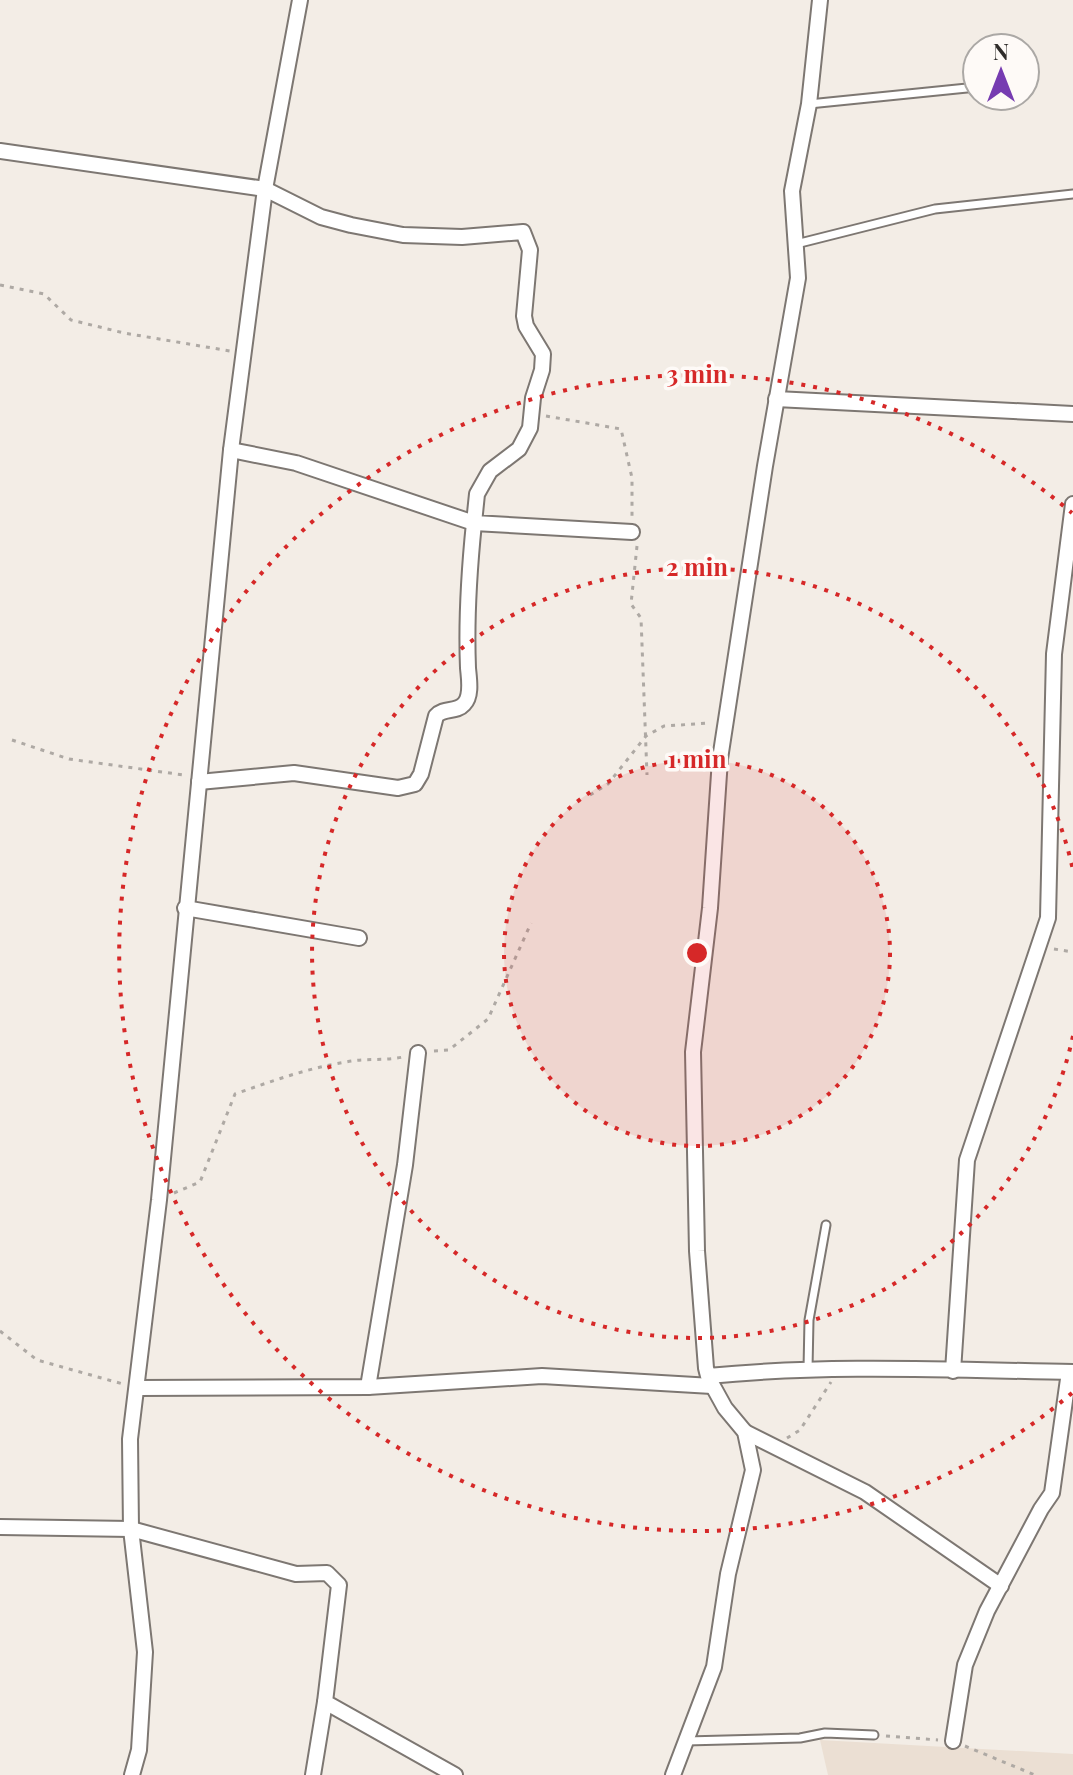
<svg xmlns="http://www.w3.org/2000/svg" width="1073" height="1775" viewBox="0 0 1073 1775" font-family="'Playfair Display',serif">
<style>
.built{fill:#ebdfd3}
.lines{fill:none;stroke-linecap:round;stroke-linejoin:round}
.lane-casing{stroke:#7d7772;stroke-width:11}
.street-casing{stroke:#7d7772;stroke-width:18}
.path{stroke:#aea9a4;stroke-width:3;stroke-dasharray:4 6;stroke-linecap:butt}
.lane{stroke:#fff;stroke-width:7}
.street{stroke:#fff;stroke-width:14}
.ring{fill:none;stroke:#d62828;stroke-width:4;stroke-dasharray:4 8}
.centre{fill:#d62828;stroke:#fefaf7;stroke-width:4}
.ring-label{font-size:24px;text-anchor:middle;font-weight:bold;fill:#d62828;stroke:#fefaf7;stroke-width:7;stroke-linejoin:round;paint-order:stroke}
</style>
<rect width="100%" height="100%" fill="#f3ede6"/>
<path class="built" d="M820 1740 1073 1754V1775H828Z"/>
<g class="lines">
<g class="lane-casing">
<g id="lane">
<path d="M809 104 977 87"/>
<path d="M796 244 935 209 1073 194"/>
<path d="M808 1369 809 1320 826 1225"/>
<path d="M686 1741 800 1738 825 1733 874 1735"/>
</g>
</g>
<g class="street-casing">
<g id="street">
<path d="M820 0 809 104 792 191 798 278 765 466 720 759 710 908 693 1052 697 1251 706 1368 708 1376C828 1364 952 1370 1073 1372"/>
<path d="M0 151 265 189 321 217 351 225 403 235 462 237 523 232 530 250 524 316 526 326 543 354 542 370 533 398 530 428 519 449 490 471 477 494 474 523 632 532"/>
<path d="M776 399 1073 414"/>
<path d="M199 782 294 773 398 788 415 784 421 774 436 716C444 707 456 713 464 704 472 696 469 679 468 668 466 619 469 572 474 523L296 463 231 450"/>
<path d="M185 908 359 938"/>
<path d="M953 1371 967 1160 1048 918 1054 654 1073 504"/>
<path d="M368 1387 405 1165 418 1053"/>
<path d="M137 1388 368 1387 542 1376 712 1386"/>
<path d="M745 1432 865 1492 1001 1586"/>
<path d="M0 1527 131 1529 296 1574 327 1573 339 1585 325 1702 455 1775"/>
<path d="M953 1741 965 1665 987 1611 1041 1509 1052 1493 1069 1372"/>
<path d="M132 1775 139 1750 145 1652 131 1529 130 1439 159 1200 231 450 265 189 300 0"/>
<path d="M313 1775 325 1702"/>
<path d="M673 1775 714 1667 728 1574 753 1470 745 1432 725 1408 709 1379"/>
</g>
</g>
<g class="path">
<path d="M0 285 44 294 71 320 124 333 230 351"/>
<path d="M546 416 621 429 632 478V516"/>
<path d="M637 546 631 604 641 618 647 775"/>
<path d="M12 740 69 759 184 775"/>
<path d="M590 795 608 784 646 736 664 726 710 723"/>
<path d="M1054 949 1073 952"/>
<path d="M434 1051 449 1050 488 1019 531 923"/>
<path d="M174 1193 200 1182 235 1094C272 1081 308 1068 346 1062 365 1058 384 1061 403 1057"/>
<path d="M0 1331 37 1360 123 1384"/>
<path d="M787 1438 800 1430 831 1382"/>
<path d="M886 1736 938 1740"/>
<path d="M965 1746 1035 1775"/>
</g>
<use href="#lane" class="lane"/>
<use href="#street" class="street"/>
</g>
<circle cx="697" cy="953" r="193" fill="#d62828" fill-opacity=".12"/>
<g class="ring">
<circle cx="697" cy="953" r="193"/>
<path d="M1073 1036A385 385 0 1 1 1073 870"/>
<path d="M1072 1393A578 578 0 1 1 1072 513"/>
</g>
<circle cx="697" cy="953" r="12" class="centre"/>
<g class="ring-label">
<text x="697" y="383">3 min</text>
<text x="697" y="576">2 min</text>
<text x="697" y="768">1 min</text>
</g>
<g transform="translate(1001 72)"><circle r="38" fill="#fefaf7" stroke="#aba8a5" stroke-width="2"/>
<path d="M0-6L14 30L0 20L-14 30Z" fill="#763bb1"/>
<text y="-12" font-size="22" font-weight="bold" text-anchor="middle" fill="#2f2c2a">N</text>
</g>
</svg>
